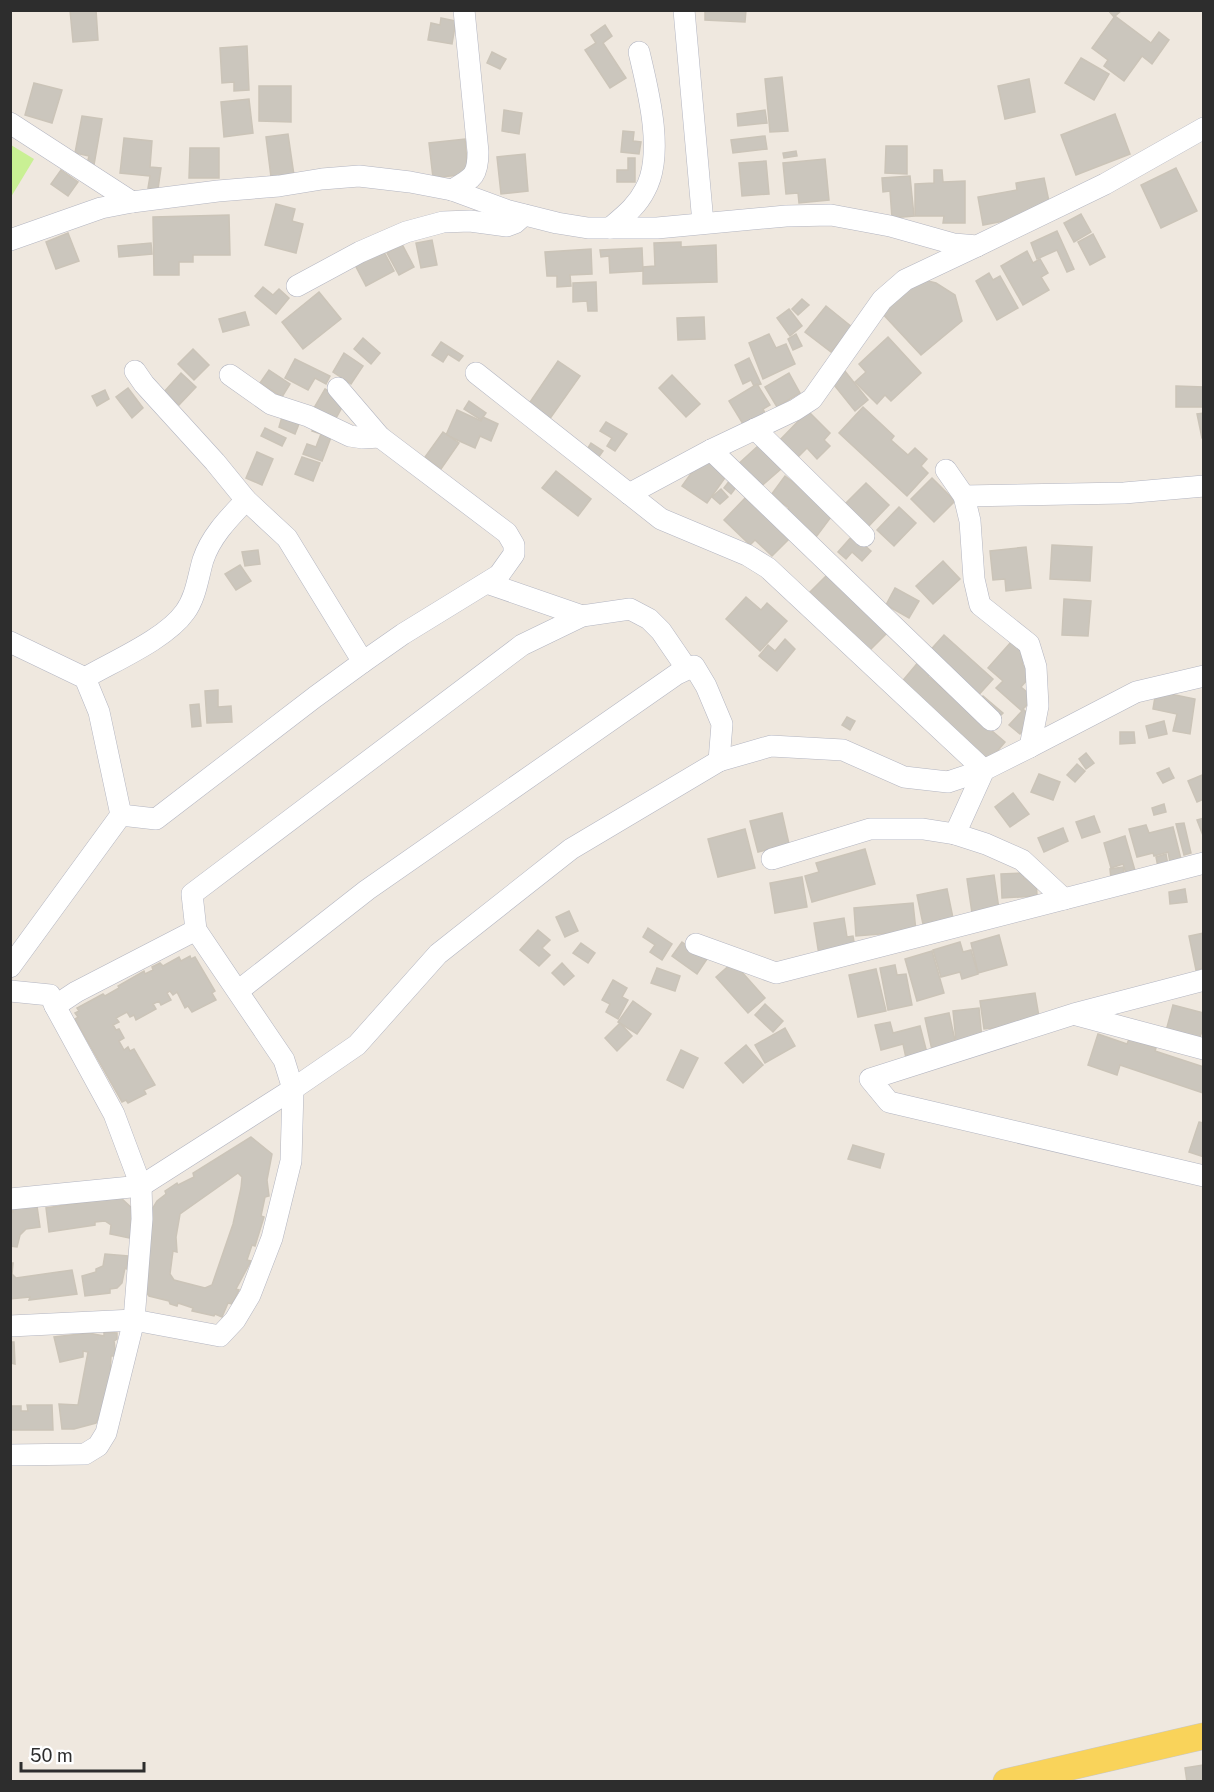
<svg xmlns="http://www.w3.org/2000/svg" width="1214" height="1792" viewBox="0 0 1214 1792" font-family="'Public Sans',sans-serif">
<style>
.pitch{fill:#c9f094}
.building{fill:#cbc6bd;stroke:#cbc4b8;stroke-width:1.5;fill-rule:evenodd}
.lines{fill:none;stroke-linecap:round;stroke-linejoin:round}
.minor-casing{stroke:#b3b5c1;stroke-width:22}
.major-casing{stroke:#c8c8c8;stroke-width:27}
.minor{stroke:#fff;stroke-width:21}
.major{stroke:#f9d35a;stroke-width:26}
</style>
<rect width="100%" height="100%" fill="#efe8df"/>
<path class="pitch" d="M11 145 34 159 11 197Z"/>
<g class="building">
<path d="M70 10H96L98 40 73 42Z"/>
<path d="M705 10H746L745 22 705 20Z"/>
<path d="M1108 10H1122L1114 17Z"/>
<path d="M1115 16 1151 43 1159 32 1169 40 1152 64 1142 56 1124 81 1104 66 1108 60 1092 48Z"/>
<path d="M441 18 456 21 452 44 428 40 431 23 440 25Z"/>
<path d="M605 25 612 36 603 43 626 78 610 88 585 50 596 43 591 35Z"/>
<path d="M247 46 249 90 234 91V82L222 83 220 48Z"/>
<path d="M492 52 506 59 500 69 487 63Z"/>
<path d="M1081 58 1109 74 1094 100 1065 83Z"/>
<path d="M782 77 788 131 770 132 765 79Z"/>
<path d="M1029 79 1035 112 1005 119 998 86Z"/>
<path d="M34 83 62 90 52 123 25 115Z"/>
<path d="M259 86H291V122L259 121Z"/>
<path d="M249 99 253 133 224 137 221 102Z"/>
<path d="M504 110 522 113 519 134 502 131Z"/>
<path d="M765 110 767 123 738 126 737 114Z"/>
<path d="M1115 114 1130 154 1076 175 1061 135Z"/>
<path d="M82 116 102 119 94 165 87 164 89 156 75 153Z"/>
<path d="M623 131 634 132 633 141 641 142 639 154 621 152Z"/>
<path d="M288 134 295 182 272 185 266 137Z"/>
<path d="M765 136 767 149 733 153 731 140Z"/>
<path d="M124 138 152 141 150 167 161 168 158 189 148 188 150 176 120 173Z"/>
<path d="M465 139 468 174 433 178 429 143Z"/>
<path d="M886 146H907V174L885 173Z"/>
<path d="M190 148H219V178H189Z"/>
<path d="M796 151 797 156 784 158 783 153Z"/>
<path d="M525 154 528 191 501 194 497 157Z"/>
<path d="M628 158H635V182H617V170H628Z"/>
<path d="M825 159 829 200 799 203 798 193 786 194 783 163Z"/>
<path d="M766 161 769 194 742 196 739 163Z"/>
<path d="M1176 168 1197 211 1161 228 1141 185Z"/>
<path d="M61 170 78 182 68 196 51 184Z"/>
<path d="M934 170H942L943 182 965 181V223H943L944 216H915V184L934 183Z"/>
<path d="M910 176 914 216 892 218 890 191 883 192 882 178Z"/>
<path d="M1044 178 1050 206 1030 216 983 225 978 197 1017 190 1016 183Z"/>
<path d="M276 204 295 209 292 221 303 224 296 253 265 245Z"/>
<path d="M1081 214 1091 232 1074 242 1064 223Z"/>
<path d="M229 215 230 255H193V262H179V275H154L153 217Z"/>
<path d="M1057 231 1074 269 1067 272 1057 250 1037 259 1031 243Z"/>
<path d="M68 233 79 261 56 269 46 242Z"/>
<path d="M1093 234 1105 257 1090 265 1078 242Z"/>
<path d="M432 240 437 265 421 268 416 243Z"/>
<path d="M681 242V247L716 245 717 282 643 284V267L655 266 654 243Z"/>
<path d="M151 243 152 254 119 257 118 246Z"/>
<path d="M402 244 414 267 399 275 387 253Z"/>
<path d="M382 248 394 271 366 286 354 263Z"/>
<path d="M642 248 643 271 610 273 609 256 601 257 600 250Z"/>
<path d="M591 249 592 274 570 275 571 286 557 287V276H547L545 252Z"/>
<path d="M1027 251 1033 263 1040 259 1048 273 1041 277 1049 290 1023 305 1001 266Z"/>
<path d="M989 273 993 280 1000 276 1018 308 997 320 976 281Z"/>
<path d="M920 279 936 283 955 295 962 321 921 355 881 312Z"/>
<path d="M596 282 597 311H588L587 301 573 302V283Z"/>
<path d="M263 287 273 295 279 289 289 298 276 314 255 296Z"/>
<path d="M319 292 341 319 303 349 282 322Z"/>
<path d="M802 299 809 305 798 315 792 309Z"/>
<path d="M826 306 852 327 831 352 805 332Z"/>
<path d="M789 309 802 326 790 336 777 318Z"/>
<path d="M245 312 249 325 223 332 219 319Z"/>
<path d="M704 317 705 339 678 340 677 318Z"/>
<path d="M769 334 776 348 786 344 795 364 763 379 749 343Z"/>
<path d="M796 334 802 346 793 350 788 339Z"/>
<path d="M888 337 921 373 891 401 885 395 877 404 855 382 866 372 859 364Z"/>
<path d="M363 338 380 353 371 364 354 349Z"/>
<path d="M441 342 463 356 459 361 448 354 443 362 432 355Z"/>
<path d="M193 349 209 365 194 380 178 364Z"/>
<path d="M344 353 363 366 351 384 333 372Z"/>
<path d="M749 358 761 384 754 386 751 380 743 384 735 365Z"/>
<path d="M295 359 330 376 326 384 315 378 308 390 285 378Z"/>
<path d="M558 361 580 376 549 420 528 405Z"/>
<path d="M269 370 290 384 282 397 260 383Z"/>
<path d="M844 370 868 400 855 411 831 381Z"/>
<path d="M181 373 196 387 179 405 164 392Z"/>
<path d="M789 373 800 393 777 407 765 387Z"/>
<path d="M672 375 700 404 686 417 659 388Z"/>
<path d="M757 384 770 405 763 409 767 417 746 429 729 401Z"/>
<path d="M1176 386 1204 387 1203 407H1176Z"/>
<path d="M128 388 143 408 132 418 116 397Z"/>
<path d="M325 389 346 400 335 420 314 408Z"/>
<path d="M105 390 109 399 97 406 92 396Z"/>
<path d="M469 401 486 413 481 420 464 409Z"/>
<path d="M863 407 894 436 891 440 908 455 915 448 927 459 921 466 928 473 907 496 839 433Z"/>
<path d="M457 410 481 421 483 417 498 424 491 441 480 436 475 448 446 435Z"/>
<path d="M808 411 830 433 824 440 830 446 817 459 807 448 796 459 778 442Z"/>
<path d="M1204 413V438H1202L1197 414Z"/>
<path d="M282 417 299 424 295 434 279 427Z"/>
<path d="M606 422 627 434 615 451 607 446 612 438 600 431Z"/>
<path d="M314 425 333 432 322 461 303 454 307 444 316 447 321 434 312 431Z"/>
<path d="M265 428 286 438 282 446 261 436Z"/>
<path d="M443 432 459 443 441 469 425 457Z"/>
<path d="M591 443 603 451 598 458 586 451Z"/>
<path d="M759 445 781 469 757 490 735 467Z"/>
<path d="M257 452 273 459 262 485 246 478Z"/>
<path d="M302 457 320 463 313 481 295 474Z"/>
<path d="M702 458 727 475 707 503 682 486Z"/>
<path d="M556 471 591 499 578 516 542 488Z"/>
<path d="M785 476 834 513 816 537 785 513 789 508 771 495Z"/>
<path d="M932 478 955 501 934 522 911 499Z"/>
<path d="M730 480 737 486 731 494 724 488Z"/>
<path d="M866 483 889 505 866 529 842 507Z"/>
<path d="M721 489 728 497 720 504 712 497Z"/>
<path d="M746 497 789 539 772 556 755 540 750 545 724 520Z"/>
<path d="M899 507 916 523 894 546 877 530Z"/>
<path d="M853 535 871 551 862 561 852 552 846 559 838 552Z"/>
<path d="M1052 545 1092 547 1090 581 1050 579Z"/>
<path d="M1026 547 1031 588 1006 591 1005 579 993 580 990 551Z"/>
<path d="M258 550 260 564 245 566 242 552Z"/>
<path d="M943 561 960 579 933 604 916 586Z"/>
<path d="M240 565 251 581 236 590 225 574Z"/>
<path d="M827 575 887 633 867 653 807 595Z"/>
<path d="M895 588 919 601 909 618 886 605Z"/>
<path d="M746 597 761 610 767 603 787 621 760 651 726 619Z"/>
<path d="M1064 599 1091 601 1088 636 1062 635Z"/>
<path d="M944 635 993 679 975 699 926 655Z"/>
<path d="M785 639 795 649 777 671 759 656 768 645 775 651Z"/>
<path d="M1011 642 1028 657 1022 664 1033 673 1021 687 1034 698 1023 709 1033 718 1020 734 1009 725 1022 711 996 688 1003 681 988 668Z"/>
<path d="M920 660 933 671 928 676 1005 742 989 761 900 684Z"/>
<path d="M218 690V707L231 706 232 722 207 723 205 691Z"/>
<path d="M1156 691 1195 699 1190 734 1173 731 1177 714 1153 709Z"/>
<path d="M983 696 1003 713 998 718 978 701Z"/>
<path d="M199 704 201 726 192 727 190 705Z"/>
<path d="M847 717 855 721 850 730 842 725Z"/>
<path d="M1164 721 1167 734 1149 738 1146 726Z"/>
<path d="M1120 732H1134L1135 743 1120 744Z"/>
<path d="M1086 753 1094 763 1086 769 1079 759Z"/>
<path d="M1077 764 1085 771 1075 782 1067 775Z"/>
<path d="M1169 768 1174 778 1163 783 1157 773Z"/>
<path d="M1039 774 1060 782 1053 800 1031 792Z"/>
<path d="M1202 775 1204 799 1197 802 1188 781Z"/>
<path d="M1013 793 1029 814 1010 827 995 807Z"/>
<path d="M1164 804 1166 812 1154 815 1152 808Z"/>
<path d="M782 813 789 844 758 852 750 821Z"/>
<path d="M1094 816 1100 832 1082 838 1076 822Z"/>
<path d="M1204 818V838L1197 820Z"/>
<path d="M1184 823 1191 853 1184 855 1176 824Z"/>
<path d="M1146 825 1149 833 1173 827 1181 859 1170 862 1168 852 1154 856 1153 853 1137 857 1129 829Z"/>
<path d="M1063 828 1068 841 1044 852 1038 838Z"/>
<path d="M745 829 755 868 718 877 708 839Z"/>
<path d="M1125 836 1136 874 1127 876 1123 864 1111 868 1104 843Z"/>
<path d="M865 849 875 884 812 902 805 876 819 872 816 863Z"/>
<path d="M1166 854 1168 865 1158 867 1156 857Z"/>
<path d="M1123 867 1125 877 1111 879 1110 869Z"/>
<path d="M1024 873V879L1036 878 1037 896 1002 898 1001 874Z"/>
<path d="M994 875 999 909 972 913 967 879Z"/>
<path d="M802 877 807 907 775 913 770 883Z"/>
<path d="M947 889 953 918 923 924 917 895Z"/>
<path d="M1185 889 1187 902 1170 904 1169 892Z"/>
<path d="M913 903 916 931 856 936 854 908Z"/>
<path d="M569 911 578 931 565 937 556 917Z"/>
<path d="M844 918 847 937 853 936 855 948 819 955 814 923Z"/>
<path d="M648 928 672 944 662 960 650 952 655 945 643 937Z"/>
<path d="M538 930 550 940 542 948 550 955 539 966 520 950Z"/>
<path d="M1204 933V968L1196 970 1189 936Z"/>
<path d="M999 935 1007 965 978 973 971 943Z"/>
<path d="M682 942 707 959 697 974 672 956Z"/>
<path d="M960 942 963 952 971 950 978 974 962 979 960 972 941 977 933 950Z"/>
<path d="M581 943 595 953 588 963 573 953Z"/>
<path d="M932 951 944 993 917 1001 905 959Z"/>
<path d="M190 956 191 959 195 957 215 991 212 993 216 1000 192 1012 188 1006 185 1008 177 992 173 995 170 991 167 993 171 1000 161 1005 159 1001 153 1004 156 1009 136 1020 134 1015 130 1017 127 1012 116 1018 119 1022 113 1025 116 1030 119 1029 124 1038 119 1041 124 1050 128 1047 130 1051 134 1049 155 1085 144 1090 146 1094 128 1103 126 1100 122 1102 75 1019 78 1017 75 1013 79 1011 77 1008 103 994 105 996 119 988 118 986 144 971 145 974 153 970 152 967 160 963 163 966 179 957 181 961Z"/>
<path d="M733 962 765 998 748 1013 716 977Z"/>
<path d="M562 963 574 976 564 985 552 973Z"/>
<path d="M895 965 897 975 906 974 912 1005 888 1010 880 968Z"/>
<path d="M657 968 680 976 675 991 651 983Z"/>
<path d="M876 969 886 1011 858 1017 849 975Z"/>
<path d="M613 980 627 988 622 997 628 1000 618 1019 606 1012 610 1004 602 1000Z"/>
<path d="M1035 993 1040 1023 984 1029 980 1001Z"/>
<path d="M633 1001 651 1014 637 1034 618 1022Z"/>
<path d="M765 1004 783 1021 773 1032 755 1015Z"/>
<path d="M1173 1005 1204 1013V1025L1199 1040 1166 1031Z"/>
<path d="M979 1008 982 1039 956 1041 953 1011Z"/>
<path d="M949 1013 956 1045 932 1050 925 1018Z"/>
<path d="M890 1022 893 1033 920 1026 927 1053 906 1058 903 1044 881 1050 875 1025Z"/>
<path d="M620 1023 632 1036 617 1051 605 1038Z"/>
<path d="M785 1028 795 1046 765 1063 755 1045Z"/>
<path d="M1098 1034 1127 1044 1129 1039 1156 1048 1155 1051 1204 1067 1203 1093 1120 1065 1117 1075 1088 1065Z"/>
<path d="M746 1045 763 1065 743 1083 725 1063Z"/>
<path d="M681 1050 698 1058 683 1088 667 1080Z"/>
<path d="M1199 1122 1204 1123V1157L1189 1152Z"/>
<path d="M251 1137 272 1154 267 1180 269 1196 265 1197 261 1216 264 1217 255 1246 252 1245 247 1260 251 1261 236 1289 239 1290 232 1304 228 1303 222 1317 215 1314 214 1316 192 1311 193 1308 178 1303 177 1306 170 1304 169 1301 149 1296 145 1291 151 1211 157 1201 166 1194 165 1191 177 1183 178 1185 194 1177 193 1173ZM238 1173 242 1177 241 1188 233 1224 212 1285 205 1288 174 1280 170 1274 173 1251 177 1252 176 1237 180 1214Z"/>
<path d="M853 1145 884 1154 880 1168 848 1159Z"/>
<path d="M120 1197 135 1211 130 1238 110 1234 111 1225 105 1221 95 1222V1225L49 1232 46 1208Z"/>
<path d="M37 1206 40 1227 26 1229 20 1235 17 1247 10 1246V1212H13L12 1208Z"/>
<path d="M105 1254 128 1256 127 1269 125 1268 122 1283 117 1288 110 1289V1293L85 1296 82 1276 96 1272V1269L103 1266Z"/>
<path d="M10 1263H13L12 1274 16 1278 72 1270 77 1294 29 1300 30 1297 10 1299Z"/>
<path d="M104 1332 117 1333V1339L114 1341 116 1356H111L110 1380 103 1408 96 1423 74 1429H62L59 1404 78 1405 88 1352 83 1351V1357L60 1362 54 1337 89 1333 104 1336Z"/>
<path d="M10 1342H14L15 1364 10 1363Z"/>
<path d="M27 1405H52L53 1430H10V1406H21V1411H28Z"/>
<path d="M1204 1765V1782H1187L1185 1768Z"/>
</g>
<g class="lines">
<g class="minor-casing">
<g id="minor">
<path d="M684 10 703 223"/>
<path d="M10 123 132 202"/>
<path d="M452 190C473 178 478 176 478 152L464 10"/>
<path d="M610 228C624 216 637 206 645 190 665 155 648 90 639 52"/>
<path d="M10 240 101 208 132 202 218 191 279 186 322 179 359 176 410 182 452 190 509 211 557 223 588 228H657L786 216 831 215 890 226 954 244 977 246 1105 184 1204 128"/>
<path d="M297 286 360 252 406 232 443 222 470 221 507 226 515 223 524 215"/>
<path d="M135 371 144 384 215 462 246 500 287 538 363 662"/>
<path d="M476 373 661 519 747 555 768 568 984 770"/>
<path d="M230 375 271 404 308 416 350 436 363 438 380 437"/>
<path d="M755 429 864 536"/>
<path d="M711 450 991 720"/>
<path d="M629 494 711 450 795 410 812 399 882 300 905 280 977 246"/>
<path d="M964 496 1124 493 1204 486"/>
<path d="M487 583 582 616"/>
<path d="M10 642 85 678 99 712 121 815"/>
<path d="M85 678C114 661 166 639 185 612 196 597 198 577 203 560 211 536 229 518 246 500"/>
<path d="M1030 747 1136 692 1204 676"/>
<path d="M719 761 771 746 843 750 904 777 948 782 984 770 1030 747 1038 706 1036 667 1029 644 980 605 974 579 970 521 964 496 946 470"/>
<path d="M984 770 955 834 986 844 1022 860 1064 899"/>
<path d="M772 859 870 829H923L955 834"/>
<path d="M696 944 776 973 1204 863"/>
<path d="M10 967 121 815 156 819 315 697 363 662 403 634 499 575 514 554V545L507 533 380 437 338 388"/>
<path d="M1204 980 1074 1014 870 1079 889 1102 1204 1176"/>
<path d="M10 991 50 995 55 1006 76 992 196 930"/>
<path d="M1077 1015 1204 1049"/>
<path d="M10 1199 141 1186 293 1089 357 1045 438 954 571 849 719 761 722 724 706 686 694 666 677 674 367 890 238 991"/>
<path d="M10 1326 134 1320 142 1219 141 1186 114 1114 55 1006"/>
<path d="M10 1455 85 1454 98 1446 106 1433 134 1320 220 1336 235 1320 250 1295 272 1238 291 1161 293 1089 284 1060 196 930 192 894 522 645 582 616 630 609 649 619 661 631 687 669"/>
</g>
</g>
<g class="major-casing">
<path id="major" d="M1006 1782 1204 1736"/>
</g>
<use href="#minor" class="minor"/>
<use href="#major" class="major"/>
</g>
<rect width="1214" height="1792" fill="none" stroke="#2d2d2d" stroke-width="24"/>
<path d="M21 1762v9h123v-9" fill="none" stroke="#2d2d2d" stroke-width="3"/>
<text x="30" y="1762" font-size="18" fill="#2d2d2d" stroke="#ffffff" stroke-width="4.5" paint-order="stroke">50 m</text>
</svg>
